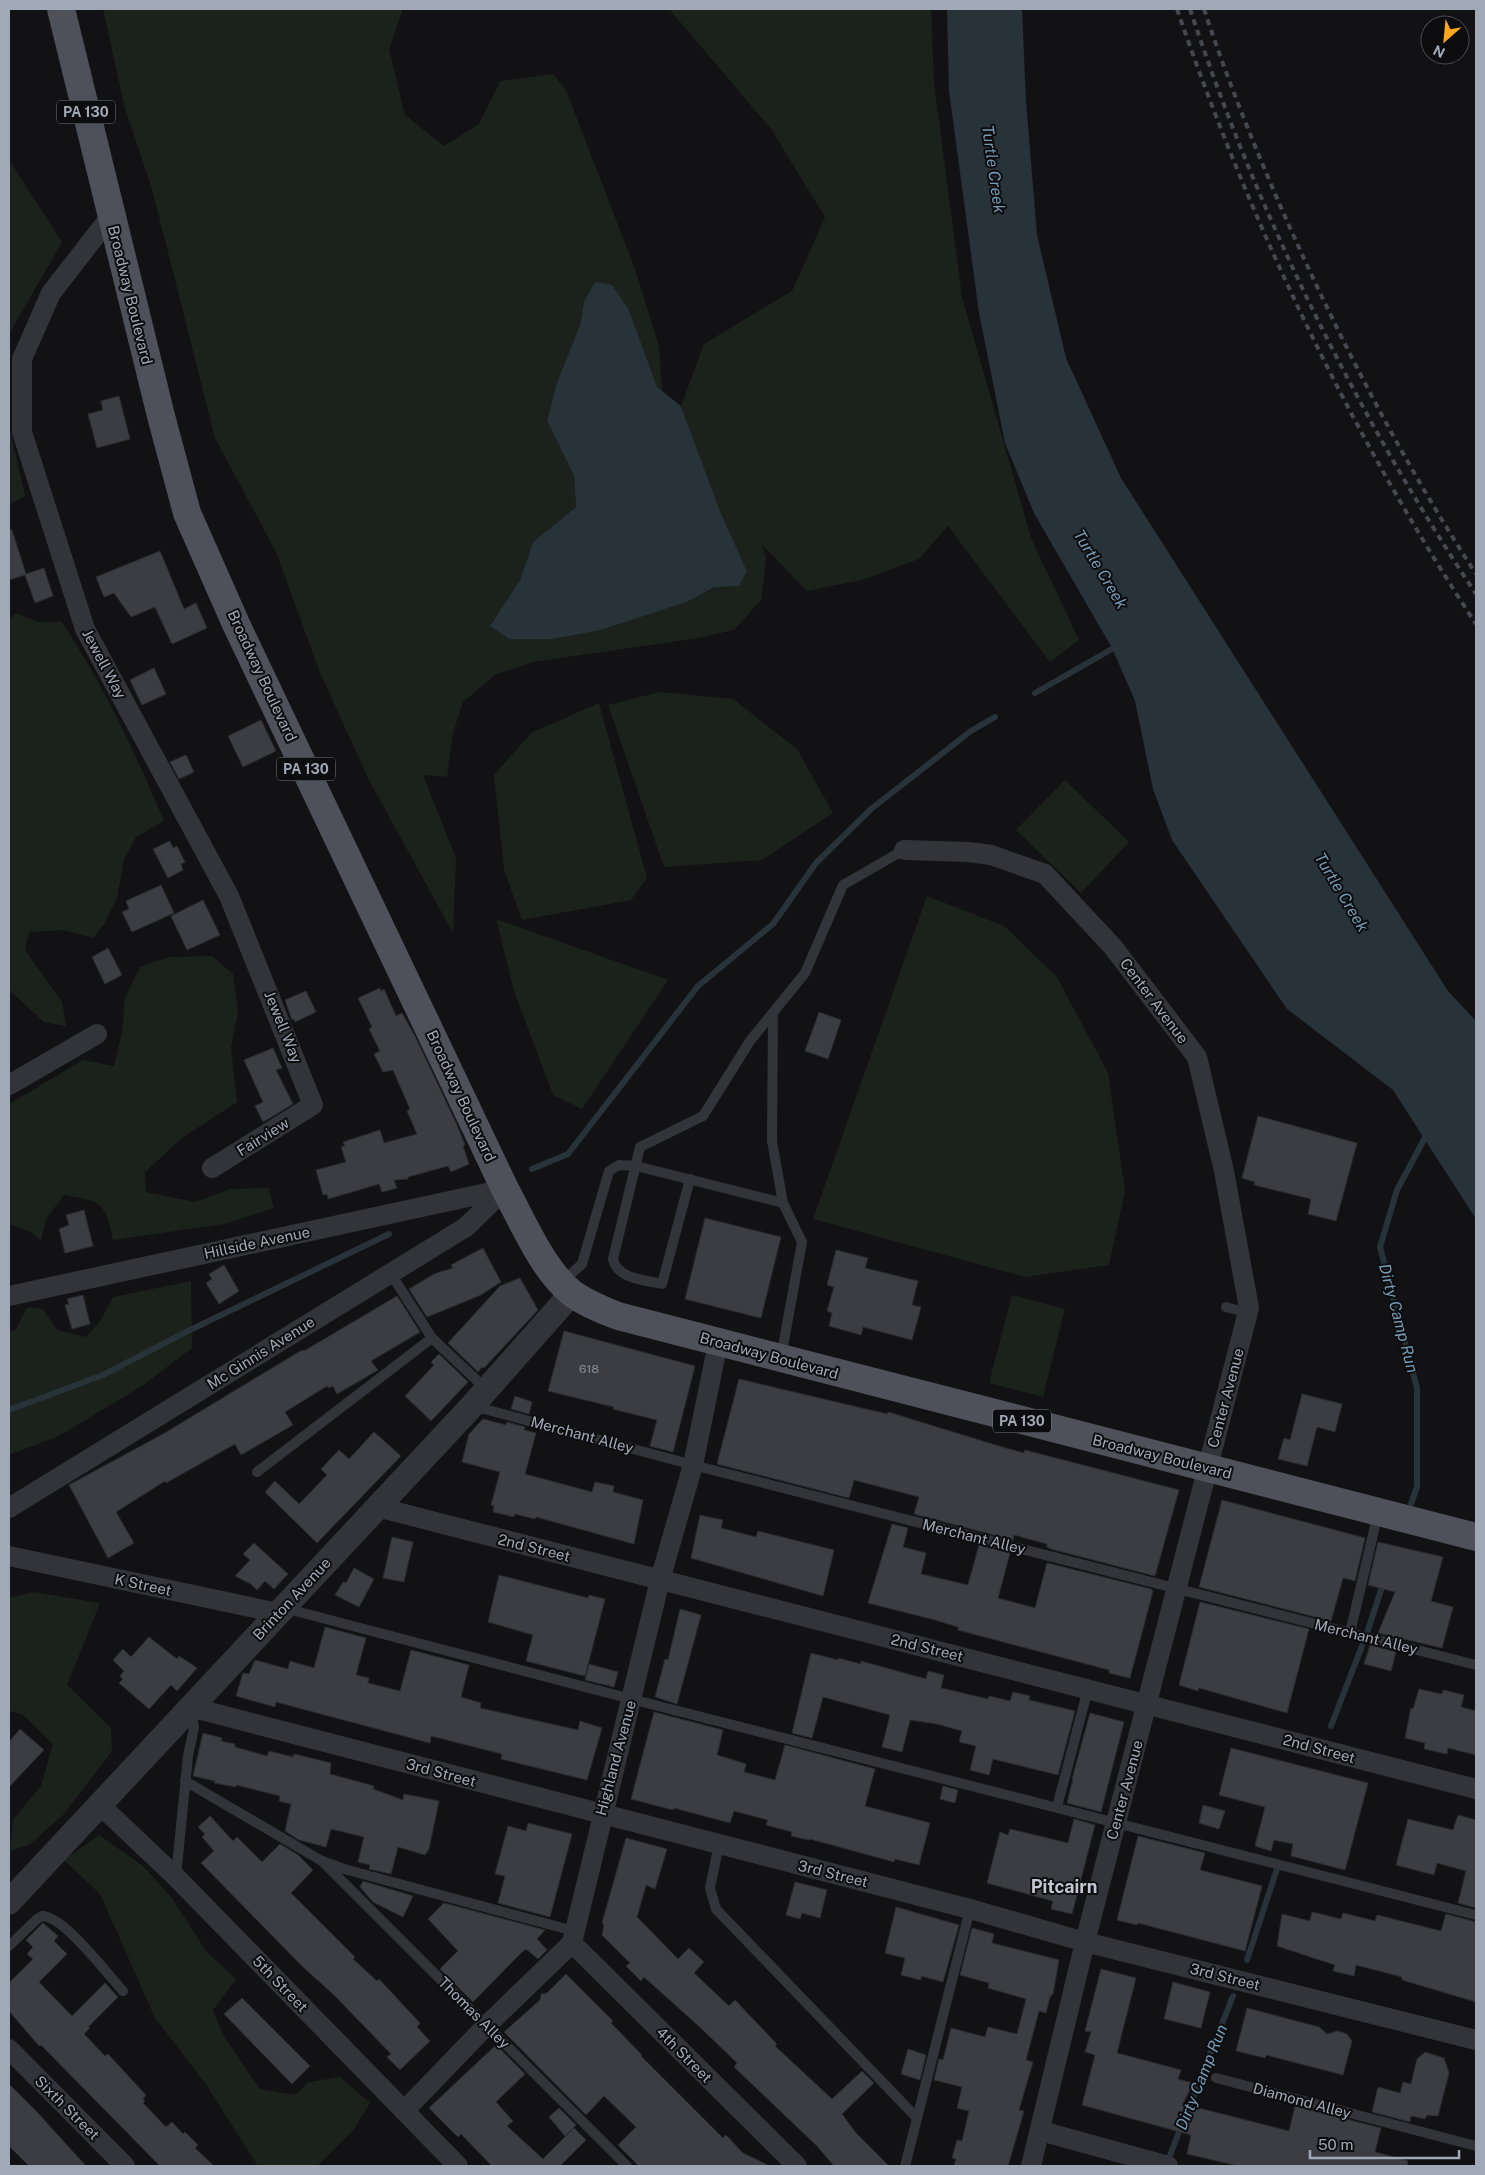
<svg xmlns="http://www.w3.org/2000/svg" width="1485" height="2175" viewBox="0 0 1485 2175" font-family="'Public Sans',sans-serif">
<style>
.green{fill:#1a221b}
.water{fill:#273239}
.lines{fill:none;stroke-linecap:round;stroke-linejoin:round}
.stream{stroke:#273239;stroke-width:6}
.building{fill:#3c3d42;stroke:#2c2c30}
.service{stroke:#333439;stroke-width:10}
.minor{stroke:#333439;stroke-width:20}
.tertiary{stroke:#333439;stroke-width:25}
.primary{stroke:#4e5159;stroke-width:28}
.rail{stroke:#46484f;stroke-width:4;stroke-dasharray:6 5;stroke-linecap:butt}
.labels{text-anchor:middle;stroke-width:4;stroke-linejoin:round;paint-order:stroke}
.number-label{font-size:12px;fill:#888e99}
.shield{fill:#0d0d0f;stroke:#757a84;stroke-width:1}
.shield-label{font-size:14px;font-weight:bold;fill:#a2a9b6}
.street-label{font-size:15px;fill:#a2a9b6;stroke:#0d0d0f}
.water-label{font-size:16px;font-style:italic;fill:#759bb5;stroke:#0d0d0f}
.quarter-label{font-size:18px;font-weight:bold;fill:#c3c8d2;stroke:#0d0d0f}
</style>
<rect width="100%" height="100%" fill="#121214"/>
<g class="green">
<path d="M103 9H403L389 49 405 115 444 146 479 124 500 81 553 74 566 90 635 269 659 346 662 391 657 387 629 310 612 285 584 302 580 325 556 385 547 421 574 476 576 507 533 542 520 580 490 626 509 639H553L601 630 687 602 747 571 720 511 681 406 704 344 792 291 825 217 771 129 669 9H931L934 83 962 297 1031 538 1079 640 1050 662 948 526 919 559 862 580 807 591 762 545 766 558 761 600 734 630 699 638 533 662 495 675 463 702 453 733 447 777 423 775 456 858 453 933 370 782 320 673 276 552 215 438 152 189 125 109Z"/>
<path d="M9 160 62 242 9 334Z"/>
<path d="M9 425 25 496 9 505Z"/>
<path d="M16 613 39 622H62C103 685 135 751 164 821L136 837 124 859 117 898 104 924 93 938 63 930 29 932 25 950 62 1002 66 1026 44 1022 9 990V620Z"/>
<path d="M659 692 733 699 797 749 833 813 762 860 664 867 608 705Z"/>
<path d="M599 703 647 878 631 900 522 920 504 870 494 775 531 733Z"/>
<path d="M1065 780 1129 842 1081 893 1016 830Z"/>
<path d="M927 896 1004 926 1057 977 1108 1073 1125 1191 1109 1265 1025 1277 813 1219Z"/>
<path d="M496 919 668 980 582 1109 553 1095 514 991Z"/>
<path d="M212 956 233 974 238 1012 231 1047 237 1102 182 1138 145 1172 146 1192 195 1202 230 1189 268 1188 274 1208 224 1224 113 1240C106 1202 100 1201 64 1195L46 1219 41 1241 31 1232 9 1224V1104L83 1060 114 1066 122 1032 125 998 140 967 169 957Z"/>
<path d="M191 1281 192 1348 142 1386 59 1436 9 1455V1332L16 1329 27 1307 43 1309 57 1330 86 1337 101 1320 113 1297Z"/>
<path d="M1012 1295 1065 1309 1043 1397 989 1383Z"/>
<path d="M34 1592 100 1603 67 1685 111 1728 112 1751 63 1815 29 1845 10 1851 13 1820 41 1786 53 1744 23 1715 9 1711V1598Z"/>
<path d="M99 1835 143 1866 172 1898 206 1951 236 1979 213 2010 223 2035 260 2089 295 2095 309 2082 340 2077 370 2103 354 2129 317 2166H258L205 2083 155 2018 100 1894 64 1860Z"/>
</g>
<g class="water">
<path d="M947 9H1022L1026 101 1037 235 1066 358 1121 478 1448 991 1476 1021V1219L1393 1090 1287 1009 1172 840 1153 789 1135 701 1112 648 1034 513 1005 443 979 313 949 91Z"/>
<path d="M595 282 612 285 629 310 657 387 681 406 720 511 747 571 739 586 715 587 687 602 601 630 553 639H509L490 626 520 580 533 542 576 507 574 476 547 421 556 385 580 325 584 302Z"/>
</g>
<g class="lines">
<g class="stream">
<path d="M1035 693 1119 645"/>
<path d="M532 1169 568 1154 698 986 773 924 816 863 871 809 971 731 995 717"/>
<path d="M9 1410 103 1375 186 1332 389 1234"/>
<path d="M1411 1504 1417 1487V1388L1380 1247 1397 1190 1428 1132"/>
<path d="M1368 1630 1384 1581"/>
<path d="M1331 1726 1362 1646"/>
<path d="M1247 1960 1277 1869"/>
<path d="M1187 2113 1233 1996"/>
<path d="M1169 2158 1182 2124"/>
</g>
</g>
<g class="building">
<path d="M119 396 130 439 97 448 88 414 103 410 101 401Z"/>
<path d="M9 530H12L26 574 44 568 53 596 35 603 25 575 9 580Z"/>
<path d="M160 551 184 609 196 603 207 628 172 644 155 607 131 617 114 593 104 597 96 577Z"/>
<path d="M154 668 166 694 142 705 130 680Z"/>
<path d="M261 720 276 751 243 767 228 736Z"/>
<path d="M186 755 194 772 179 779 170 762Z"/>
<path d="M170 841 173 848 177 846 185 862 181 864 183 870 168 878 153 849Z"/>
<path d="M161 885 174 913 132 932 122 912 129 909 126 901Z"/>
<path d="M203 900 220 935 187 950 171 916Z"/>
<path d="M108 948 122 975 105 984 92 957Z"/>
<path d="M380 988 381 991 384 989 396 1016 402 1013 415 1036 457 1125 465 1145 463 1146 469 1164 451 1172 448 1166 408 1177V1179L394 1180 397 1188 382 1192 379 1184 328 1199 327 1194 323 1195 316 1170 346 1162 341 1147 345 1146 343 1142 380 1130 384 1143 417 1134 407 1111 410 1109 393 1070 383 1072 374 1054 380 1051 369 1029 372 1027 358 998Z"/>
<path d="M306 991 316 1012 295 1022 294 1019 292 1020 285 1000Z"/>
<path d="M819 1012 841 1020 828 1059 805 1051Z"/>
<path d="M273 1048 282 1068 276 1070 293 1104 263 1122 255 1106 263 1102 244 1060Z"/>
<path d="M1258 1116 1357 1143 1336 1221 1308 1214 1311 1199 1254 1185 1255 1182 1242 1178Z"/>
<path d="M84 1210 93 1246 65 1253 59 1229 69 1225 66 1215Z"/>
<path d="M705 1218 781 1237 761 1318 685 1299Z"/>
<path d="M483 1248 501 1282 481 1295 427 1317 409 1289 434 1274 453 1268 451 1265Z"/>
<path d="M836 1250 868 1258 865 1268 918 1281 912 1305 921 1307 912 1340 863 1327 861 1335 829 1326 832 1313 827 1311 834 1287 827 1285Z"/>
<path d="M224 1265 239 1291 219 1304 206 1283 212 1279 209 1274Z"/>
<path d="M520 1278 538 1310 484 1368 482 1367 478 1372 448 1343 500 1286Z"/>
<path d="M83 1295 90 1324 72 1329 65 1305 69 1304 67 1299Z"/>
<path d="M397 1296 420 1332 371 1361 378 1370 337 1394 333 1386 328 1388 327 1386 285 1412 293 1425 241 1455 235 1444 166 1483 165 1481 116 1512 134 1543 108 1558 69 1485 163 1434 302 1350 304 1351Z"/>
<path d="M564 1331 695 1366 673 1452 650 1446 657 1420 613 1409 614 1407 548 1391Z"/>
<path d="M439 1354 468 1382 431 1421 405 1396 434 1365 431 1362Z"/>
<path d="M739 1379 887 1414 888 1412 1002 1447 1024 1453 1025 1450 1179 1490 1155 1576 1051 1549 1047 1547V1544L1014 1535 1013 1540 914 1514 919 1497 854 1480 849 1498 717 1464Z"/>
<path d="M1302 1394 1342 1404 1335 1432 1317 1427 1307 1466 1278 1459 1284 1438 1290 1440Z"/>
<path d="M515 1396 532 1402 529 1414 511 1409Z"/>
<path d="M483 1419 506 1425 507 1422 525 1427 524 1430 536 1433 525 1474 592 1492 595 1482 614 1486 613 1492 643 1500 634 1544 536 1517 535 1519 515 1514 514 1517 493 1512 494 1506 491 1505 500 1472 462 1462 469 1434Z"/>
<path d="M374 1432 401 1456 317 1543 265 1492 275 1481 299 1504 327 1475 321 1469 339 1450 349 1459Z"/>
<path d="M1222 1500 1365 1538 1355 1581 1343 1578 1331 1621 1199 1587Z"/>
<path d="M700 1515 723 1520 721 1528 756 1537 758 1531 834 1550 823 1596 691 1558Z"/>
<path d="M892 1524 908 1528 903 1547 926 1553 921 1574 968 1585 979 1545 1010 1553 998 1598 1035 1608 1047 1563 1151 1589 1153 1591 1130 1678 1109 1673V1670L958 1630V1627L935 1620 868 1603Z"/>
<path d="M392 1537 413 1542 404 1582 383 1578Z"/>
<path d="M1378 1542 1443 1557 1431 1601 1453 1607 1442 1648 1378 1633 1395 1592 1368 1585Z"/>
<path d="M254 1543 288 1574 274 1589 265 1581 257 1590 251 1584 235 1576 250 1560 243 1554Z"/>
<path d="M354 1568 374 1579 359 1607 335 1595 343 1582 346 1583Z"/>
<path d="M499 1575 588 1598 589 1595 605 1599 585 1676 526 1661 533 1635 488 1622Z"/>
<path d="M1200 1602 1309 1629 1287 1713 1199 1688 1198 1691 1179 1685Z"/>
<path d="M680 1609 701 1615 677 1704 655 1697 665 1659 668 1660Z"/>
<path d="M325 1627 366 1638 356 1675 369 1678 368 1683 400 1691 411 1650 469 1665 461 1697 481 1703 480 1708 578 1730 580 1721 602 1728 587 1780 501 1759 502 1754 431 1736 430 1743 276 1702 275 1707 236 1696 243 1673 249 1674 255 1660 288 1669 290 1661 314 1668Z"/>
<path d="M149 1637 177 1659 179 1656 197 1668 177 1691 171 1685 149 1709 119 1683 123 1679 120 1676 124 1671 113 1660 123 1649 131 1657Z"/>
<path d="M1370 1645 1396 1652 1391 1671 1364 1664Z"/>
<path d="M811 1653 838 1660V1658L861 1664V1661L926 1679 928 1671 944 1675 941 1688 988 1699 989 1696 1010 1701 1013 1692 1030 1696 1029 1700 1075 1711 1058 1775 993 1759 989 1775 970 1770 976 1746 959 1742 962 1731 937 1724 910 1720 902 1752 882 1747 890 1715 823 1697 812 1738 792 1733Z"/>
<path d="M589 1664 618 1672 614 1687 585 1680Z"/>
<path d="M1419 1689 1442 1694 1443 1690 1464 1695 1461 1707 1476 1711V1755L1448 1748 1447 1754 1424 1749 1425 1743 1405 1738 1411 1708 1413 1709Z"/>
<path d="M654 1712 723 1730 717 1755 746 1764 744 1772 775 1780 785 1745 875 1769 865 1806 930 1823 919 1865 895 1859 894 1862 810 1839 809 1840 791 1836 792 1832 766 1825 768 1820 734 1811 730 1823 674 1808 673 1810 631 1799Z"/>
<path d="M1090 1713 1124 1722 1101 1812 1067 1803 1073 1779H1072Z"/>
<path d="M20 1729 44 1750 9 1787V1742Z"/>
<path d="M203 1733 222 1738 221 1741 235 1744V1747L267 1756 269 1751 293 1757 294 1754 331 1763 330 1774 374 1786 373 1789 403 1800 404 1794 439 1801 429 1849 425 1855 398 1847 391 1874 369 1869 370 1865 358 1862 364 1837 331 1829 326 1847 299 1840 285 1831 291 1804 279 1801 280 1796 236 1785V1787L214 1783 215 1781 193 1776Z"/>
<path d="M1231 1748 1368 1783 1345 1870 1291 1856 1293 1844 1274 1840 1271 1851 1255 1846 1265 1807 1219 1795Z"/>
<path d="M943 1786 958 1790 955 1803 940 1799Z"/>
<path d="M1203 1805 1225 1811 1219 1829 1199 1823Z"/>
<path d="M1458 1815 1476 1820V1908L1458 1903 1466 1871 1437 1863 1434 1875 1396 1865 1408 1819 1453 1830Z"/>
<path d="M210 1816 233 1841 237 1837 262 1862 280 1844 298 1855 313 1870 291 1893 355 1957 353 1959 377 1981 379 1979 420 2023 417 2027 430 2041 400 2070 387 2057 391 2054 333 1994 303 1967 201 1863 214 1851 202 1837 205 1834 198 1827Z"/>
<path d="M1074 1819 1095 1825 1072 1914 1051 1909 1053 1901 987 1883 1000 1832 1008 1835 1010 1829 1068 1843Z"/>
<path d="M528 1823 572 1834 550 1917 498 1903 505 1876 495 1874 508 1826 526 1831Z"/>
<path d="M1138 1836 1205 1853 1200 1870 1262 1886 1245 1951 1138 1923 1137 1925 1117 1920Z"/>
<path d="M626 1838 667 1849 655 1889 646 1885 637 1917 678 1959 689 1948 704 1962 694 1973 729 2006 735 2000 777 2044 775 2046 832 2099 862 2071 874 2083 842 2114 856 2133 889 2166H834L817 2146 734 2067 737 2063 703 2030 644 1977 641 1981 626 1966 630 1963 602 1935 604 1925 602 1923Z"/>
<path d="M363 1881 413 1896 403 1917 373 1902 360 1887Z"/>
<path d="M795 1882 827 1890 820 1918 802 1913 800 1919 786 1915Z"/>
<path d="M444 1903 545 1930 537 1939 547 1950 538 1959 526 1949 521 1953 473 2002 440 1969 458 1951 428 1919Z"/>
<path d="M896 1907 959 1925 943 1982 921 1976V1980L901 1975 905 1958 885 1953Z"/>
<path d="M1312 1912 1341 1919 1343 1913 1375 1921 1377 1915 1441 1931 1446 1914 1476 1922V2002L1402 1980V1977L1356 1965 1354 1976 1333 1971 1335 1965 1277 1946 1282 1914 1310 1921Z"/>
<path d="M43 1923 58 1936 54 1941 67 1954 39 1982 72 2016 105 1983 118 1997 88 2027 90 2028 84 2034 105 2056 108 2054 146 2095 143 2099 145 2101 143 2103 166 2127 172 2122 183 2134 185 2132 198 2145 195 2148 214 2166H160L41 2045 39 2046 9 2011V1983L33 1959 27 1954 33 1947 26 1940Z"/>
<path d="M972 1928 994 1934 992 1943 1059 1960 1053 1994 1050 1997 1046 2013 1039 2011 1026 2060 1033 2062 1019 2110 1024 2111 1008 2166H954L956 2159 952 2158 957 2140 962 2141 969 2111 957 2108 962 2087 934 2080 939 2059 943 2060 951 2028 985 2037 988 2027 1017 2034 1026 1999 988 1988 989 1983 960 1975Z"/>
<path d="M1101 1969 1136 1978 1117 2053 1181 2070 1178 2079 1193 2083 1183 2104 1289 2131 1295 2106 1381 2128 1375 2152 1408 2161 1407 2166H1239L1187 2154 1191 2135 1082 2105 1095 2055 1085 2052 1091 2032 1085 2031Z"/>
<path d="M566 1974 613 2021 611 2023 642 2055 641 2056 723 2138 726 2135 743 2153 770 2166H639L618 2145 636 2127 604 2096 586 2115 504 2032 540 2000 541 1994 547 1993Z"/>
<path d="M1173 1982 1210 1992 1201 2028 1164 2019Z"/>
<path d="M242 1998 310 2066 292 2084 224 2014Z"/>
<path d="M1247 2008 1319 2027 1327 2034 1338 2031 1347 2034 1352 2041 1343 2075 1266 2055 1265 2058 1236 2051Z"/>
<path d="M496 2045 525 2074 496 2102 513 2121 507 2126 543 2159 574 2128 586 2140 560 2166H492L461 2134 458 2137 429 2108Z"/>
<path d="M908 2049 926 2055 920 2080 901 2074Z"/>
<path d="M1425 2052 1444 2058 1449 2073 1438 2116 1427 2115 1425 2119 1411 2116 1410 2122 1372 2112 1378 2087 1400 2093 1403 2082 1411 2084 1417 2059Z"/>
<path d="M9 2084 37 2112 86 2166H29L9 2146Z"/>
<path d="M559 2108 576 2125 565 2136 549 2117Z"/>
</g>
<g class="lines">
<g class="service">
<path d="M773 1013 772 1141 783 1203"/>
<path d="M690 1179 662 1284C645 1280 617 1279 613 1259L640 1147 703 1116 750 1041 805 973 843 885 904 850"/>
<path d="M391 1274 432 1338 486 1389"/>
<path d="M562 1282 582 1264 609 1171 619 1165 636 1166 783 1203 802 1242 781 1357"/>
<path d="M1226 1307 1248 1313"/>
<path d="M473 1406 693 1465 1476 1665"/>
<path d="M257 1472 432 1338"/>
<path d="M284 1608 631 1699 1476 1915"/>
<path d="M1350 1633 1378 1513"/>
<path d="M185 1781 322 1861 344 1869 574 1931"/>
<path d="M1057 1807 1088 1689"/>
<path d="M719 1844 710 1888 716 1909 917 2118"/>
<path d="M322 1861 627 2166"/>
<path d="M176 1876 188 1756 194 1728 191 1710"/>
<path d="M9 1946 37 1919 42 1916C64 1916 107 1974 123 1991"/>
<path d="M1216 2078 1476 2146"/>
<path d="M905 2166 970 1909"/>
</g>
<g class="minor">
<path d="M111 216 51 293 22 359V432L85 629 229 896 313 1105 212 1168"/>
<path d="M904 850 969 852 991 855 1045 874 1113 947 1197 1057 1224 1171 1249 1308 1085 1942 1031 2166"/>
<path d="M9 1085 97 1034"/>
<path d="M9 1296 505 1189"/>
<path d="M377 1507 1476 1789"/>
<path d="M9 1508 466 1227 505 1189"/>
<path d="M9 1556 278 1613"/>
<path d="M190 1707 970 1909 1085 1942 1476 2040"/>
<path d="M99 1804 176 1877 458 2166"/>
<path d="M572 1943 797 2166"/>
<path d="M9 2049 125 2166"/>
<path d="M404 2111 486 2026 572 1943 660 1580 693 1465 718 1343"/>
<path d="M1041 2131 1168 2166"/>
</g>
<path class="tertiary" d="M9 1902 472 1406 572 1293"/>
<path class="primary" d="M61 9 161 416 187 513 236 624 505 1189C523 1222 543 1271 573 1294 587 1304 602 1310 618 1316L1476 1537"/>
<g class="rail">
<path d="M1177 9C1251 225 1350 433 1476 624"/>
<path d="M1190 9C1258 215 1356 414 1476 594"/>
<path d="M1204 9C1225 73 1250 135 1276 196 1333 327 1398 454 1476 574"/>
</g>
</g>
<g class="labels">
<g class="number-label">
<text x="589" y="1373">618</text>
</g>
<g class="shield">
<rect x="57" y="100.5" width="58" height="23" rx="4"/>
<rect x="277" y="757.5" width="58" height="23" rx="4"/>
<rect x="993" y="1409.5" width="58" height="23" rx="4"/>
</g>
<g class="shield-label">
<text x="86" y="117">PA 130</text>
<text x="306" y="774">PA 130</text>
<text x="1022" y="1426">PA 130</text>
</g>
<g class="street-label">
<text transform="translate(130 295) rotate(76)" y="5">Broadway Boulevard</text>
<text transform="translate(104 664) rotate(62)" y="5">Jewell Way</text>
<text transform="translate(262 676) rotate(65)" y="5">Broadway Boulevard</text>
<text transform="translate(1154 1001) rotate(53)" y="5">Center Avenue</text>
<text transform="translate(283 1027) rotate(68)" y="5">Jewell Way</text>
<text transform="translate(461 1096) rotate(65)" y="5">Broadway Boulevard</text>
<text transform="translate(263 1137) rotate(-32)" y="5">Fairview</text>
<text transform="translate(257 1243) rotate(-12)" y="5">Hillside Avenue</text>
<text transform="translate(261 1353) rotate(-32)" y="5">Mc Ginnis Avenue</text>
<text transform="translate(769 1356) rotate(15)" y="5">Broadway Boulevard</text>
<text transform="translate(1226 1398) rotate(-75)" y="5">Center Avenue</text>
<text transform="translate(582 1435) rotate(15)" y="5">Merchant Alley</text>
<text transform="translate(1162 1457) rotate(14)" y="5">Broadway Boulevard</text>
<text transform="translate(974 1537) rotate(14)" y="5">Merchant Alley</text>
<text transform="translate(534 1548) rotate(14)" y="5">2nd Street</text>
<text transform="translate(143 1585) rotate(12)" y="5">K Street</text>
<text transform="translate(292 1599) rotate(-47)" y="5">Brinton Avenue</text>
<text transform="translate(1366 1637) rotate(14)" y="5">Merchant Alley</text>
<text transform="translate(927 1648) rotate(14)" y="5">2nd Street</text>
<text transform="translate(1319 1749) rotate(15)" y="5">2nd Street</text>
<text transform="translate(616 1758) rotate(-75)" y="5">Highland Avenue</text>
<text transform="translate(441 1773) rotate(15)" y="5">3rd Street</text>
<text transform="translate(1125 1790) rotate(-75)" y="5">Center Avenue</text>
<text transform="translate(833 1874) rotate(14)" y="5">3rd Street</text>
<text transform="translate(1225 1977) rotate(14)" y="5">3rd Street</text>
<text transform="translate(280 1984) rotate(46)" y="5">5th Street</text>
<text transform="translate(474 2013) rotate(45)" y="5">Thomas Alley</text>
<text transform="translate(684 2055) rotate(45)" y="5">4th Street</text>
<text transform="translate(1302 2101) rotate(15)" y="5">Diamond Alley</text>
<text transform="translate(67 2108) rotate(45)" y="5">Sixth Street</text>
</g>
<g class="water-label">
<text transform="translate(994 169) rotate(82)" y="6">Turtle Creek</text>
<text transform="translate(1101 569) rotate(59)" y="6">Turtle Creek</text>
<text transform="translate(1342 892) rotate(59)" y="6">Turtle Creek</text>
<text transform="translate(1399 1318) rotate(75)" y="6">Dirty Camp Run</text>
<text transform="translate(1201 2077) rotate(-68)" y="6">Dirty Camp Run</text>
</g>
<g class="quarter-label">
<text x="1064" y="1893">Pitcairn</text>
</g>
</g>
<rect width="1485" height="2175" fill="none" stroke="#a2a9b6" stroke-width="20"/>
<g transform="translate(1445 40) rotate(207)"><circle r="24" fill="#0d0d0f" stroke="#494b52"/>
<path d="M0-4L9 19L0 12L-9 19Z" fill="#ffa61f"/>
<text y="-8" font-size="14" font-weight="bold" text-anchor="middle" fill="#a2a9b6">N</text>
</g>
<path d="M1310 2150v8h149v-8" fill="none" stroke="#a2a9b6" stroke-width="2.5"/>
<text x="1318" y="2150" font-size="15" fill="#a2a9b6" stroke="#0d0d0f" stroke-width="4" paint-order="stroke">50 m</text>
</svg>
